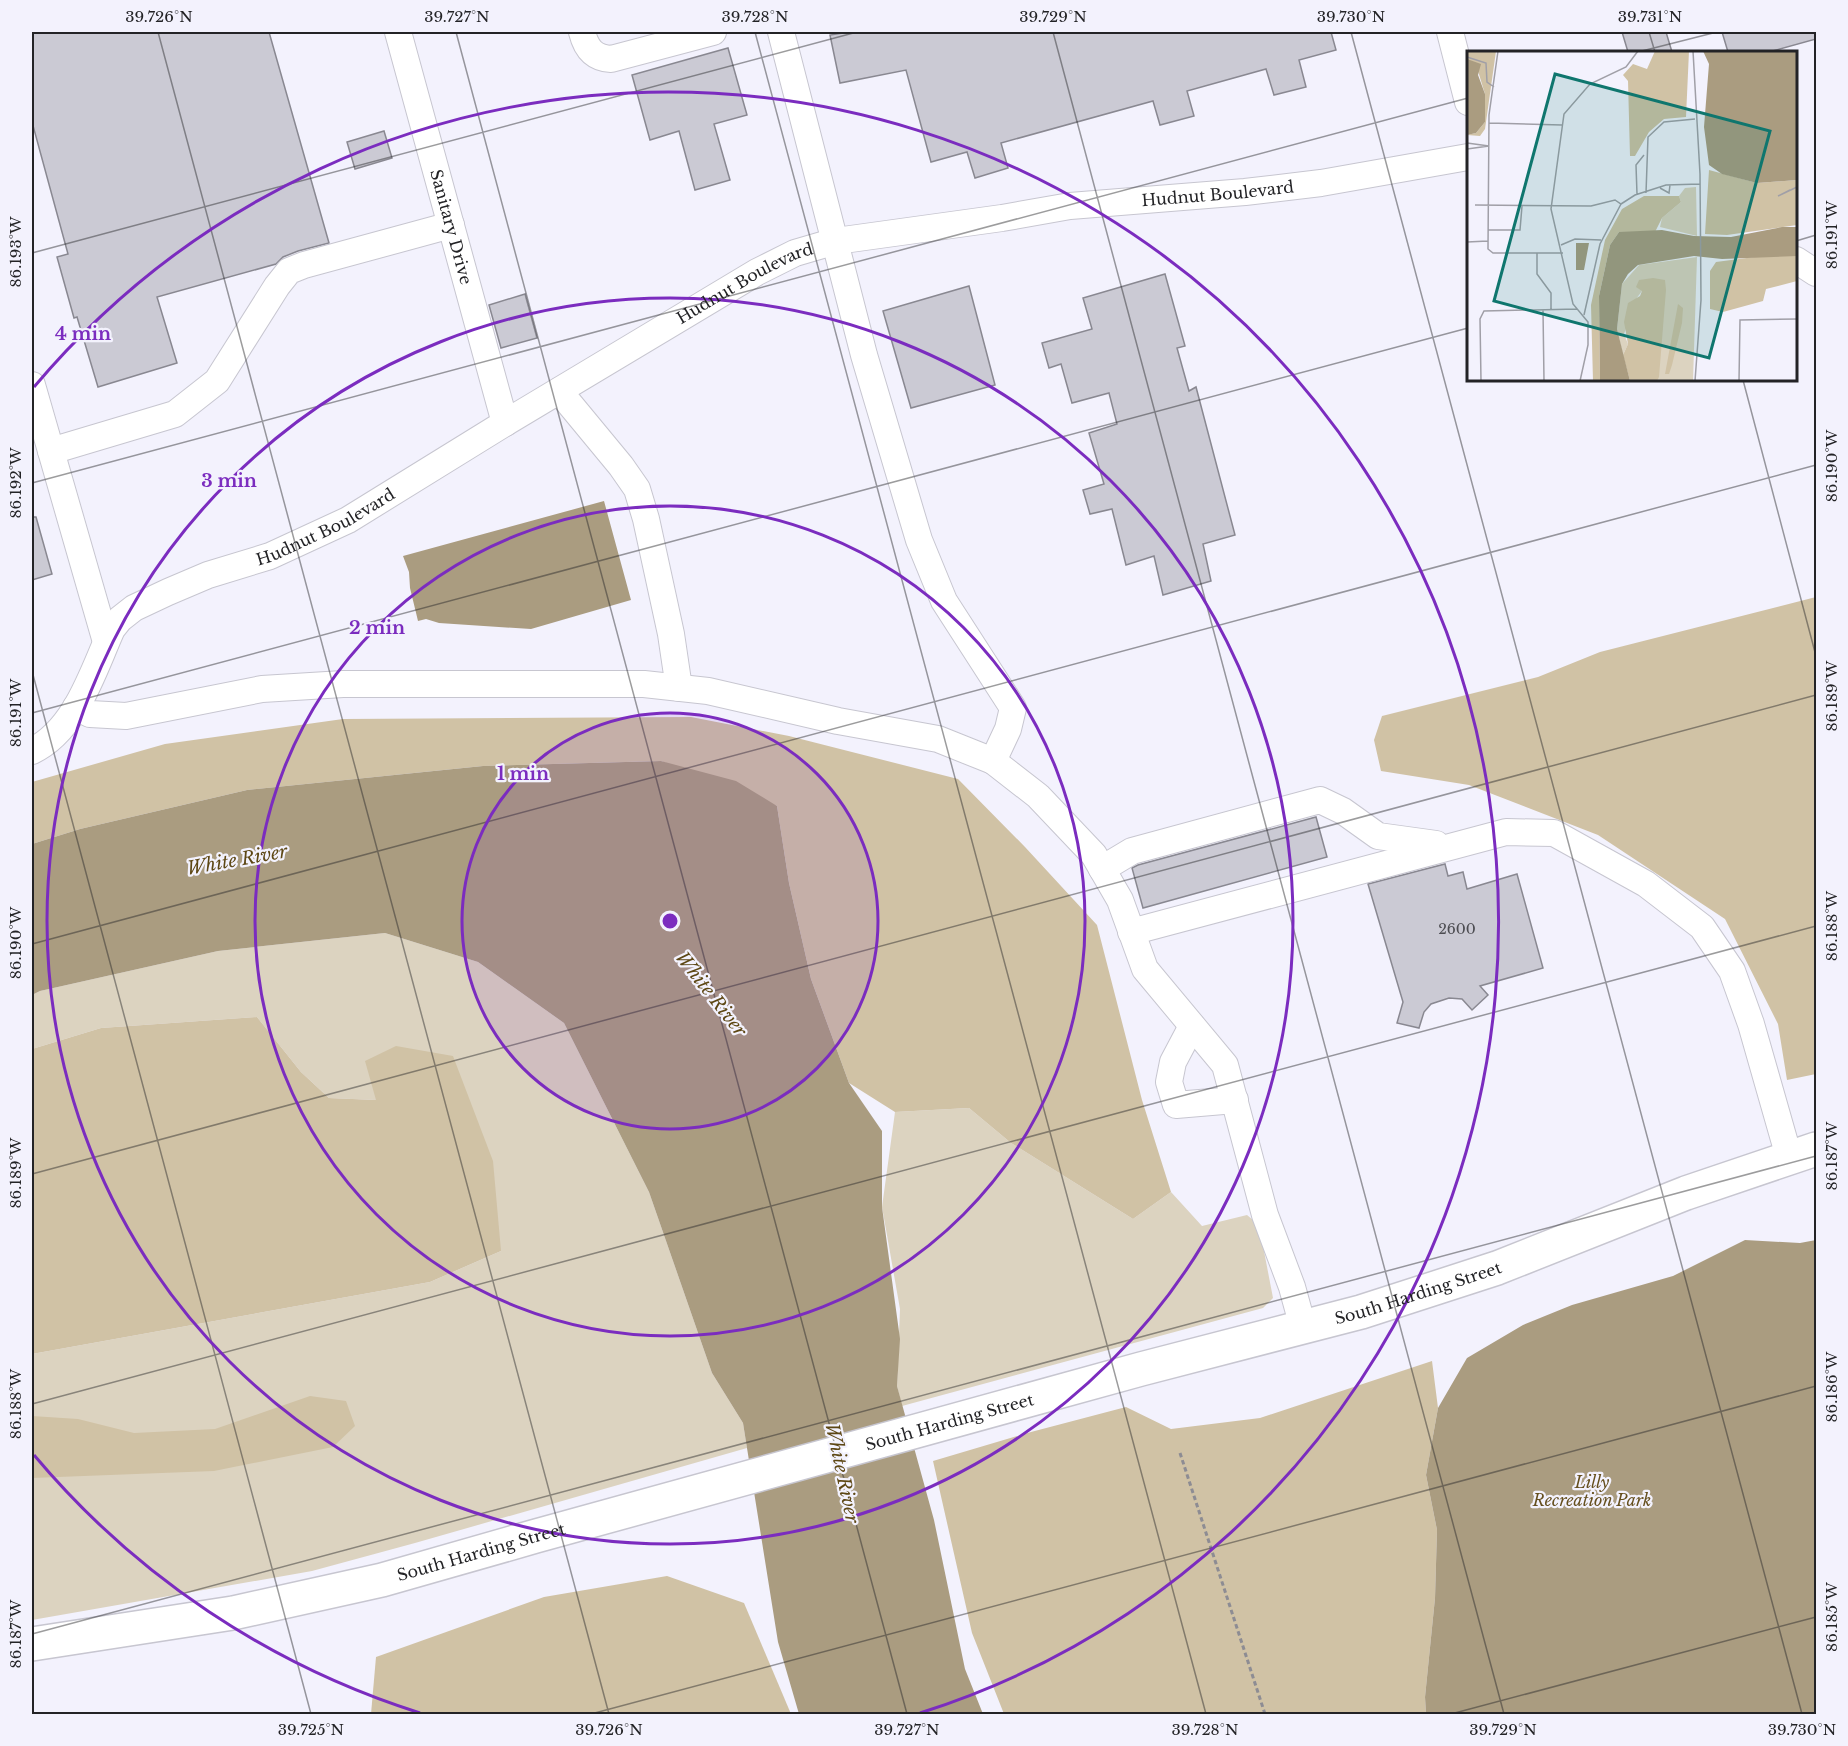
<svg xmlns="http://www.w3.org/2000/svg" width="1848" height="1746" viewBox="0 0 1848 1746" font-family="'Libre Baskerville',serif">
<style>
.green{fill:#dcd3c0}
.forest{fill:#d0c2a5}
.water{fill:#aa9c80}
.building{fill:#cbcad4;stroke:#898891;stroke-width:1.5}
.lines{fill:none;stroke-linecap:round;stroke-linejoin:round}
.minor-casing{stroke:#c7c6d0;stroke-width:28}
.major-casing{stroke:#c7c6d0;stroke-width:36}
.path{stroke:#8d8c93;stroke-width:3;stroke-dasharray:4.5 3;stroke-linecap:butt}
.minor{stroke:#fff;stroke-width:26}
.major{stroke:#fff;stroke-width:33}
.ticks{fill:none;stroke:#232326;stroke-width:1.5;stroke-opacity:0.45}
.ring{fill:none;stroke:#7b2cbf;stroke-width:3}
.labels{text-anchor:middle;stroke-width:4.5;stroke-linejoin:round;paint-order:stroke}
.number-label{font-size:14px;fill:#4d4d52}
.street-label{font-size:16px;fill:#232326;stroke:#f3f2fd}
.park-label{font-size:16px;font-style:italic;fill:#654f1e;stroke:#f3f2fd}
.water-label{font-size:18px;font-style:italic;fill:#5d4714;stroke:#f3f2fd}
.inset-road{fill:none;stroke:#a09fa7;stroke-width:1.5}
.view{fill:#0f766e;fill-opacity:0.15;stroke:#0f766e;stroke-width:3}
.inset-edge{fill:none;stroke:#232326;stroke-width:3}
.centre{fill:#7b2cbf;stroke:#f3f2fd;stroke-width:3}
.ring-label{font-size:18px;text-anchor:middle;font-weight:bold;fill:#7b2cbf;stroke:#f3f2fd;stroke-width:4.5;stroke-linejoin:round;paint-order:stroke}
.neatline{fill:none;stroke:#232326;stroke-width:2}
.ticks-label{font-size:15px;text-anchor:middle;fill:#232326}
</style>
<rect width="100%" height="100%" fill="#f3f2fd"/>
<g class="green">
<path d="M385 933 478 962 564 1023 649 1192 712 1373 743 1423 747 1448 415 1543 312 1571 32 1620V1354L430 1282 501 1251 376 1100 329 1098 301 1072 257 1017 101 1028 32 1049V995L40 991 218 951Z"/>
<path d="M969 1108 1011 1143 1133 1219 1171 1192 1202 1226 1247 1215 1259 1225 1273 1298 1263 1308 902 1406 897 1386 900 1309 882 1207 895 1112Z"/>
</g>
<g class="forest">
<path d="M1816 597V1074L1787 1080 1778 1024 1725 919 1598 835 1469 785 1381 771 1374 740 1382 716 1538 677 1600 652Z"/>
<path d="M691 717 789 736 958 779 1025 847 1097 925 1142 1100 1171 1192 1133 1219 1011 1143 969 1108 895 1112 849 1083 811 979 789 883 777 806 661 761 483 766 247 790 80 829 32 844V782L165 744 343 719Z"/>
<path d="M257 1017 301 1072 329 1098 376 1100 365 1061 396 1046 453 1056 493 1161 501 1251 430 1282 32 1354V1049L101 1028Z"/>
<path d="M1432 1361 1438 1408 1426 1475 1437 1530 1435 1598 1425 1697 1426 1714H1004L972 1633 933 1461 1031 1432 1126 1407 1171 1429 1260 1418Z"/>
<path d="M310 1396 346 1401 355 1426 333 1447 214 1471 32 1478V1416L78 1419 134 1433 215 1429Z"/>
<path d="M667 1576 744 1603 791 1714H371L376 1657 544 1597Z"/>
</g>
<g class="water">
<path d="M604 501 631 600 531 629 439 623 426 619 418 621 410 588 409 572 403 556Z"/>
<path d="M661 761 736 781 777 806 789 883 811 979 849 1083 882 1131V1207L900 1339 897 1386 934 1520 965 1669 983 1714H799L778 1642 743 1423 712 1373 649 1192 564 1023 478 962 385 933 218 951 40 991 32 995V844L80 829 247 790 483 766Z"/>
<path d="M1745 1240 1800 1243 1816 1240V1714H1426L1425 1697 1435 1598 1437 1530 1426 1475 1438 1408 1467 1358 1523 1325 1572 1305 1673 1276Z"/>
</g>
<g class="building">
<path d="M32 32H269L329 243 298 251 283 257 276 264 157 297 177 363 98 387 77 317 74 318 57 257 68 254 32 122Z"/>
<path d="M849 32H1331L1336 50 1299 60 1306 87 1274 95 1266 69 1187 91 1194 116 1160 125 1153 101 1001 143 1008 168 975 178 967 152 931 162 906 70 840 83 830 35Z"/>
<path d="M1622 32H1666L1672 52H1628Z"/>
<path d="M1722 32H1816V39L1769 52H1728Z"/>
<path d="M728 48 747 115 714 124 730 180 695 190 679 131 650 140 632 75Z"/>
<path d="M384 131 392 158 355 169 347 142Z"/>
<path d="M1165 274 1185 346 1177 348 1189 391 1196 387 1235 535 1203 544 1211 581 1163 595 1154 556 1126 565 1112 509 1090 514 1083 490 1104 484 1089 433 1117 424 1109 393 1072 403 1061 364 1049 368 1042 343 1092 329 1083 298Z"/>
<path d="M969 286 995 385 911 408 883 311Z"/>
<path d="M525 294 537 338 501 348 489 305Z"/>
<path d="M32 517H36L52 574 32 580Z"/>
<path d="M1316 817 1327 857 1143 908 1132 868 1138 865Z"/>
<path d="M1445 864 1448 876 1463 872 1467 889 1517 874 1543 968 1480 986 1488 995 1472 1010 1462 999 1449 998 1431 1004 1424 1012 1419 1028 1397 1023 1403 1002 1368 884Z"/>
</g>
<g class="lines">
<g class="minor-casing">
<g id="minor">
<path id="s1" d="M398 32 505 423"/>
<path d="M582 32C586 48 593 58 611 59L713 32"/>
<path d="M781 32 864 355 919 540 944 601 1013 708 1008 729 993 761 1038 796 1094 855 1120 900 1145 969 1225 1065 1265 1215 1292 1287 1303 1327"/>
<path d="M1450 32 1468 102"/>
<path d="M1796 260 1816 273"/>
<path d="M32 385 106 642"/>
<path d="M559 391 621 466 637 489 646 519 671 634 679 688"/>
<path d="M51 451 175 414 217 381 277 286 289 271 304 265 451 225"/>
<path d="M76 707 90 714 126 716 262 689 343 684H644L708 691 838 721 938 739 993 761"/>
<path id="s2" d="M32 751C76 730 93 671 112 629L120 619 134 608 168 592 208 575 270 556 348 520 505 423 757 272 795 253 836 241 1002 218 1070 206 1245 192 1321 183 1468 157"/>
<path d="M1102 869 1132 851 1320 800 1343 811 1378 836 1436 844"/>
<path d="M1131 932 1506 832 1554 833 1646 884 1702 927 1732 971 1751 1024 1789 1157"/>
<path d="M1192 1026 1173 1062 1169 1082 1176 1105 1235 1100"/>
</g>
</g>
<g class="major-casing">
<g id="major">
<path id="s3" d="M32 1644 233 1613 382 1580 536 1536 1141 1369 1361 1312 1497 1268 1686 1193 1816 1149"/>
</g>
</g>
<path class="path" d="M1180 1453 1265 1714"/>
<use href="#minor" class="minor"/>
<use href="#major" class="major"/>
</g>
<path class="ticks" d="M158 32 609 1714M456 32 907 1714M755 32 1206 1714M1053 32 1504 1714M1351 32 1802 1714M1649 32 1655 52M1638 52 1717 32M1796 241 1816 235M32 253 857 32M1743 380 1816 656M32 483 1468 98M32 671 311 1714M32 713 1468 328M32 944 1816 465M32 1174 1816 695M32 1404 1816 926M32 1634 1816 1156M591 1714 1816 1386M1451 1714 1816 1617"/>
<circle cx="670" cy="921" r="208" fill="#7b2cbf" fill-opacity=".12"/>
<g class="ring">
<circle cx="670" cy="921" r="208"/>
<circle cx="670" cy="921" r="415"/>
<circle cx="670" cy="921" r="623"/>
<path d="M420 1713A830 830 0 0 1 34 1455M34 387A830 830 0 1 1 920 1713"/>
</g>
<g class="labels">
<g class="number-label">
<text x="1457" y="934">2600</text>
</g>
<g class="street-label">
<text dy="6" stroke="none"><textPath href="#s2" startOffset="1360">Hudnut Boulevard</textPath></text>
<text dy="6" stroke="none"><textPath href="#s1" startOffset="202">Sanitary Drive</textPath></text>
<text dy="6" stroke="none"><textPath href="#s2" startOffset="874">Hudnut Boulevard</textPath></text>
<text dy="6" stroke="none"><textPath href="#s2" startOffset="388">Hudnut Boulevard</textPath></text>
<text dy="6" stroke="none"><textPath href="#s3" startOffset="1431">South Harding Street</textPath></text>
<text dy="6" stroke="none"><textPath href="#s3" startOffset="945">South Harding Street</textPath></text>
<text dy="6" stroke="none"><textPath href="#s3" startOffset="459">South Harding Street</textPath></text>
</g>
<g class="park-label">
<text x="1592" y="1488">Lilly<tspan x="1592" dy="18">Recreation Park</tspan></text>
</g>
<g class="water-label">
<text transform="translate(237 860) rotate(-10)" y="6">White River</text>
<text transform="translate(711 994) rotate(52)" y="6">White River</text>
<text transform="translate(842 1473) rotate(78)" y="6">White River</text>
</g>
</g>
<g transform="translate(1467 51)">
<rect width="330" height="330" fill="#f3f2fd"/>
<path d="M229 136 230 185 193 176 195 167 214 151 212 145 218 137ZM230 206 226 330H190L197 229 175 240 169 248 157 283 161 293 156 304 150 278 155 233 172 214Z" fill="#dcd3c0"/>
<path d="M0 0H29L18 78 13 85 0 84 9 82 18 71V43L11 20 0 8ZM188 0H222L219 66 197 68 182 81 168 105H163L161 30 156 24 166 13 180 18ZM242 119 290 132 330 129V174L260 184 238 183ZM177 145H212L214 151 195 167 188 181H152L143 194 132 245 133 330H126L124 254 138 189 155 158ZM295 205H330V230L299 238 296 250 256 261 243 258V220L249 211ZM186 227 198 229 199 239 192 326 190 330H163L156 304 161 293 157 271 161 252 173 245 175 240 169 236 172 229ZM211 253 216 257 215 272 205 314 202 323H198Z" fill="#d0c2a5"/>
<path d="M236 0H330V129L290 132 255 123 242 114 237 76 242 13ZM0 8 14 13 11 24 18 43V71L9 82 0 84ZM315 176H330V205L255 208 227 205 171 214 161 223 155 233 150 278 163 330H133L132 245 143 194 152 181 195 179 227 185 264 186ZM109 192H122L117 219H109Z" fill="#aa9c80"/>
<path class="inset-road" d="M31 0 22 64 21 198 26 202H96M226 0 233 123 234 249 228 330M0 6 19 12 20 31 27 36M22 72 95 74M0 92 22 95M0 98 22 95M193 137 202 142 203 134M323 139 311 145 330 136M179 142 181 86 197 71 228 68M170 143 169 114 177 104M8 154 124 155 148 149 154 153 168 144 199 134 233 133M21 179H53L55 155M0 191 21 190M94 194 108 188 134 189M70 202V223L84 242V258M76 259 77 330M117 264 133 193 154 153M14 330 13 268 17 260 110 258M113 330 121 294V271L106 253 84 158 97 63 123 33 159 16 171 0M272 330 273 269 330 268"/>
<path class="view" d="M88 23 303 80 242 307 27 250Z"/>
<rect width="330" height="330" class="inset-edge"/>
</g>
<circle cx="670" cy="921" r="9" class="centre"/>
<g class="ring-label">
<text x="83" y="340">4 min</text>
<text x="229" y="487">3 min</text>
<text x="377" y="634">2 min</text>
<text x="523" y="780">1 min</text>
</g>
<rect width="1848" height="1746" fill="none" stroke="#f3f2fd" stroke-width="66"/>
<rect x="33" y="33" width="1782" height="1680" class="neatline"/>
<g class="ticks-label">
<text x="159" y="22">39.726°N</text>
<text x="457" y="22">39.727°N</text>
<text x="755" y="22">39.728°N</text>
<text x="1053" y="22">39.729°N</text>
<text x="1351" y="22">39.730°N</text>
<text x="1650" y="22">39.731°N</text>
<text transform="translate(1832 235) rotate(-90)" y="5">86.191°W</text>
<text transform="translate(16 252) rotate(-90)" y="5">86.193°W</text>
<text transform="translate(1832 466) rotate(-90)" y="5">86.190°W</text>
<text transform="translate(16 483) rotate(-90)" y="5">86.192°W</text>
<text transform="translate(1832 696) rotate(-90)" y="5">86.189°W</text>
<text transform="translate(16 713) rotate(-90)" y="5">86.191°W</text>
<text transform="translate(1832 926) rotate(-90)" y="5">86.188°W</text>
<text transform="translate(16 943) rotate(-90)" y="5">86.190°W</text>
<text transform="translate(1832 1156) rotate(-90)" y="5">86.187°W</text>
<text transform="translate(16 1173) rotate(-90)" y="5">86.189°W</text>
<text transform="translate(1832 1387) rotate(-90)" y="5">86.186°W</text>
<text transform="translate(16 1404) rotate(-90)" y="5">86.188°W</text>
<text transform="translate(1832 1617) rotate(-90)" y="5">86.185°W</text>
<text transform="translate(16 1634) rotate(-90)" y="5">86.187°W</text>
<text x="311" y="1735">39.725°N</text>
<text x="609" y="1735">39.726°N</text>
<text x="907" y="1735">39.727°N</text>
<text x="1205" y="1735">39.728°N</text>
<text x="1503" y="1735">39.729°N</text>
<text x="1802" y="1735">39.730°N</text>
</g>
</svg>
